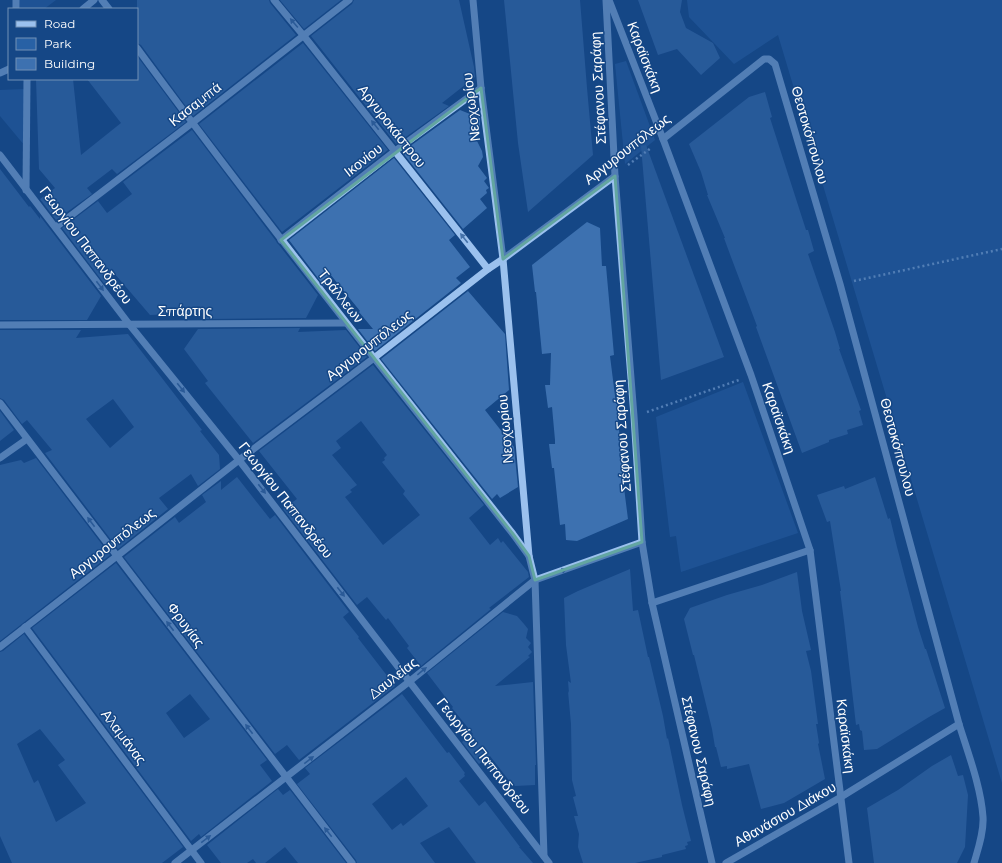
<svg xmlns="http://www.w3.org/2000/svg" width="1002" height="863" viewBox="0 0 1002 863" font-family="Montserrat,sans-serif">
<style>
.green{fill:#2861a5}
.building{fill:#3d71b0;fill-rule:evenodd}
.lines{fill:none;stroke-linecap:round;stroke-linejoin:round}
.path{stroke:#9bc1ee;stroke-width:2.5;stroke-dasharray:2 3;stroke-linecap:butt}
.minor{stroke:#9bc1ee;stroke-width:7}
.oneway{fill:#4472aa}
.marked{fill:none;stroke:#63a6a1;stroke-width:3;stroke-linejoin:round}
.labels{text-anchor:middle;stroke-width:3;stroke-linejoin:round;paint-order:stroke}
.street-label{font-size:14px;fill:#fff;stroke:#154786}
</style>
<rect width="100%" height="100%" fill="#154786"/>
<g class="green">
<path d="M19 0H56L44 9H20Z"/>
<path d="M687 0H1002V783L778 35 734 64 689 17Z"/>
<path d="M626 61 655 140 625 164 615 64Z"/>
<path d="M26 89 25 146 0 116V90Z"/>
<path d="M743 382 798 533 681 572 676 536 670 537 656 417Z"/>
</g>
<g class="building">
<path d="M137 0H269L270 3 296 35 193 116 141 45 137 43Z"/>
<path d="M280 0H341L304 29Z"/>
<path d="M354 0H459L474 67 475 77 442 103 449 106 396 144 311 36 352 4Z"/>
<path d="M504 0H580L587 88 593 155 528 212 518 143Z"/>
<path d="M638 0H682L680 12 686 28 713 43 720 58 701 75 677 49 658 55Z"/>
<path d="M303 43 388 150 282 232 199 124Z"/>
<path d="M137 56 186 122 117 174 112 169 87 188 92 194 56 220 40 199 55 188 39 169 36 79H73L81 155 121 123 87 79H137Z"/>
<path d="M765 92 772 117 770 118 806 230H808L814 251 808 254 835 332 840 349H839L861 410 859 411 863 425 847 430 848 434 829 440V442L802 453 756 327 757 326 731 257 724 238H725L707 195H708L701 172 689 144 749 97Z"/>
<path d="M460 110 480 118V133L475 137 482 151 483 157 478 166 487 178 484 181 489 188 486 190 487 193 480 199 487 208 463 229 402 152Z"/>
<path d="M192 130 276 241 277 243 279 245 318 295 306 318 205 319 209 312 150 315 114 273 106 286 62 228 98 201 107 213 132 194 123 182Z"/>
<path d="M646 145 724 357 661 380 641 146Z"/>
<path d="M394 158 455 235 449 240 470 267 456 278 461 283 375 351 358 329H373L359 312 360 311 330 274 324 286 289 240Z"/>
<path d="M0 169 29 207 30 206 40 219V216L101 296 87 320H0Z"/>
<path d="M587 222 600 228 602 266H606L614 355 610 356 616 404H617L623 480 628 519 577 541 566 540 565 524 560 525 554 468H552L549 444H555V440L552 407 548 408 545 385H550L551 353 542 354 536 292H535L532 265Z"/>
<path d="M468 291 505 334 509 390 485 410 514 447 518 487 500 498 497 494 492 499 381 359Z"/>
<path d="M300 328 298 332 346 330 367 357 253 443 205 383 208 381 184 349 198 329Z"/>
<path d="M0 330H81L76 338 128 334 202 430 200 431 219 455 220 469 198 486 191 474 159 498 168 509 118 549 45 453 52 450 27 420 22 424 4 400 0 398ZM113 399 134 427 110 448 86 419Z"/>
<path d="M373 365 484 505 469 518 490 545 498 538 501 543 503 541 528 572 529 577 489 608 491 609 421 666 407 648 409 646 388 618 386 620 367 597 357 605 283 509 297 499 259 451ZM361 421 387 455 384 458 385 460 382 462 405 491 403 494 420 515 383 545 345 497 352 492 350 490 357 485 332 455 341 448 336 441Z"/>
<path d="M0 411 14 430 0 441Z"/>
<path d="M36 458 110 555 0 641V465L21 460 24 463Z"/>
<path d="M237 477 270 519 275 515 349 612 343 617 359 637 358 638 395 686 299 760 287 745 275 754 124 557 175 517 179 523 206 502 202 495 221 481V490Z"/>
<path d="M875 477 888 519 890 518 897 547 918 627 925 649H926L945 708 929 717 877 749 864 750 862 731 860 730 859 724 856 725 844 621 840 591H841L830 521 827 522 817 495 844 486 845 489Z"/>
<path d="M116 563 267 760 260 765 272 781 201 837 199 834 191 841 32 628ZM190 694 210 719 184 738 166 713Z"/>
<path d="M630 569 633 611 638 610 648 657H649L663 716 667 739 668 738 682 805 691 841 687 842 688 845 685 846 686 849 662 855V857L635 863H583L578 847 579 834 574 816H578L573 797 576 796 572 780 571 724 568 691 569 693 568 681 571 683 566 645 564 598 578 591Z"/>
<path d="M797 572 802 611 811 650 806 651 811 671 818 724H816L819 743 818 744 825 779 784 803 761 809 749 764 727 769V766L721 767 716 747H715L712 729 694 655H693L684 619 690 608 727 595 762 585Z"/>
<path d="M503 612 517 616 524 624 528 629 526 638 531 643 528 647 532 652 528 656 530 657 495 686 533 682 536 765H535V785L515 786 511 783 490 756 479 764 462 742 473 734 452 708 453 707 427 673Z"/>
<path d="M24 634 183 847 162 863H12L0 836V652L3 651ZM40 729 65 760 58 765 86 803 56 822 38 780 34 783 17 744Z"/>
<path d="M402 694 447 753 449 752 465 773 464 774 465 776 459 781 479 806 485 801 520 847H519L533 863H476L449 827 420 843 435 863H357L356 860 297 784 310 774 305 768ZM406 777 428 806 403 826 401 823 392 830 372 804Z"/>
<path d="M951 755 958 776 963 775 968 795 965 847 957 863H874L867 808 898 790 932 766Z"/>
<path d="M278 789 283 795 290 790 346 863H298L285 847 265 863H256L253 859 247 863H221L207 845Z"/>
</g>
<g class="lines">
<g class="path">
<path d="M628 165 651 148"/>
<path d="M854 281 1002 249"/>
<path d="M647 412 739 380"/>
</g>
<g class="minor">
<path d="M16 0V9"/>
<path d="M102 0 109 9"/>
<path d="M274 0 303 35 488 269"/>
<path d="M473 0 481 88 503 259 529 556 535 580 544 856"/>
<path d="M606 0 615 176 634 416 642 542 652 603 712 863"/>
<path d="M609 0 663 139 751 375 810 550 849 863"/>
<path d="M83 9 94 0"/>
<path d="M137 48C258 213 386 373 513 534L529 556"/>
<path d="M0 73 9 69"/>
<path d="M663 139 764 59H769L775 64 840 284 959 724C968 753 981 787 983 817 984 832 978 849 974 863"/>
<path d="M0 155 129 324 239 460 549 863"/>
<path d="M26 190 27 79"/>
<path d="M56 227 192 123 349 0"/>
<path d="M281 240 395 151 481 88"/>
<path d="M0 325 345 323"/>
<path d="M0 403 352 863"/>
<path d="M0 458 27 439"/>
<path d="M652 603 810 550"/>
<path d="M25 627 201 863"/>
<path d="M0 647 117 556 239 460 374 358 488 269 503 259 615 176"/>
<path d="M175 863 410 681 535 580 642 542"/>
<path d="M726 863 841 797 959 724"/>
</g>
</g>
<defs><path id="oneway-solid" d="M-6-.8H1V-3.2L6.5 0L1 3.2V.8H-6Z"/></defs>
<g class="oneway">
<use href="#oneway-solid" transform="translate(294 23) rotate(-130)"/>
<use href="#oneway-solid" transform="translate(375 125) rotate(-128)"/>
<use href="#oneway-solid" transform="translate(464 238) rotate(-128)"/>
<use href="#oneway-solid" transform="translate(100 286) rotate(53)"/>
<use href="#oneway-solid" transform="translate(181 388) rotate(51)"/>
<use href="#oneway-solid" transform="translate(262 489) rotate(52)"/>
<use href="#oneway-solid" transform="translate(91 522) rotate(-127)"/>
<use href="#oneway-solid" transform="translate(561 571) rotate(-20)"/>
<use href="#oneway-solid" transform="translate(341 592) rotate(52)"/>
<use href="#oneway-solid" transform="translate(170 626) rotate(-127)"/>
<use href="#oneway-solid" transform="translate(422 671) rotate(-39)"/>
<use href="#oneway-solid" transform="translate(249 729) rotate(-127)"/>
<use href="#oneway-solid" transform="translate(309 760) rotate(-38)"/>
<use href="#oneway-solid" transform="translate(328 832) rotate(-128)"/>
<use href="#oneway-solid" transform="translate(206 839) rotate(-37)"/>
</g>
<path d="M0 0H1002V863H0ZM481 88 503 259 615 176 642 542 535 580 529 556 513 534 281 240Z" fill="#154786" fill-opacity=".55" fill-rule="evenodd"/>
<path class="marked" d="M481 88 503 259 615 176 642 542 535 580 529 556 513 534 281 240Z"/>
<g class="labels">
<g class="street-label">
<text transform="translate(645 57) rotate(69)" y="5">Καραϊσκάκη</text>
<text transform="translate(598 88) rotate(-93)" y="5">Στέφανου Σαράφη</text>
<text transform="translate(195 104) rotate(-38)" y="5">Κασαμπά</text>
<text transform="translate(471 107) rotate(-97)" y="5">Νεοχωρίου</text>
<text transform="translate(392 126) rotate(52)" y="5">Αργυροκάστρου</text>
<text transform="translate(810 135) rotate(74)" y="5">Θεοτοκόπουλου</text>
<text transform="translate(627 149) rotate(-38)" y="5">Αργυρουπόλεως</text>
<text transform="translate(363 160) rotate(-38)" y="5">Ικονίου</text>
<text transform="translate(86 245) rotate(53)" y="5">Γεωργίου Παπανδρέου</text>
<text transform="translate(341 296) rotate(52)" y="5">Τράλλεων</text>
<text x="185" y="316">Σπάρτης</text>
<text transform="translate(369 345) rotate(-38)" y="5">Αργυρουπόλεως</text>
<text transform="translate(779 418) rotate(71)" y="5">Καραϊσκάκη</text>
<text transform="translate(505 429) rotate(-95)" y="5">Νεοχωρίου</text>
<text transform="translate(622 436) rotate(-94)" y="5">Στέφανου Σαράφη</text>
<text transform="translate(898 447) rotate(75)" y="5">Θεοτοκόπουλου</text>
<text transform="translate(286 500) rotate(52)" y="5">Γεωργίου Παπανδρέου</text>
<text transform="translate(112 543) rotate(-38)" y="5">Αργυρουπόλεως</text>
<text transform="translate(186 625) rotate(53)" y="5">Φρυγίας</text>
<text transform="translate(393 678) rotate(-38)" y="5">Δαυλείας</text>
<text transform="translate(846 736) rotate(83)" y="5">Καραϊσκάκη</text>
<text transform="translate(124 737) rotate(53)" y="5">Αλαμάνας</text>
<text transform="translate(699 751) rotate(77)" y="5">Στέφανου Σαράφη</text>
<text transform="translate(484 756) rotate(52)" y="5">Γεωργίου Παπανδρέου</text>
<text transform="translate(785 814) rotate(-30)" y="5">Αθανάσιου Διάκου</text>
</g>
</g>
<rect x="8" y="8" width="130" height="72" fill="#154786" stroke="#7391b6"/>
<rect x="16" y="21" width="20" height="6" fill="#9bc1ee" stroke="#7391b6"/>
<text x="44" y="28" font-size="12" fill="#ffffff">Road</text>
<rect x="16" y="38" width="20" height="12" fill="#2861a5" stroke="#7391b6"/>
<text x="44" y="48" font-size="12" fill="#ffffff">Park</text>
<rect x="16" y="58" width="20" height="12" fill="#3d71b0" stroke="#7391b6"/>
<text x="44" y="68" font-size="12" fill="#ffffff">Building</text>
</svg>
